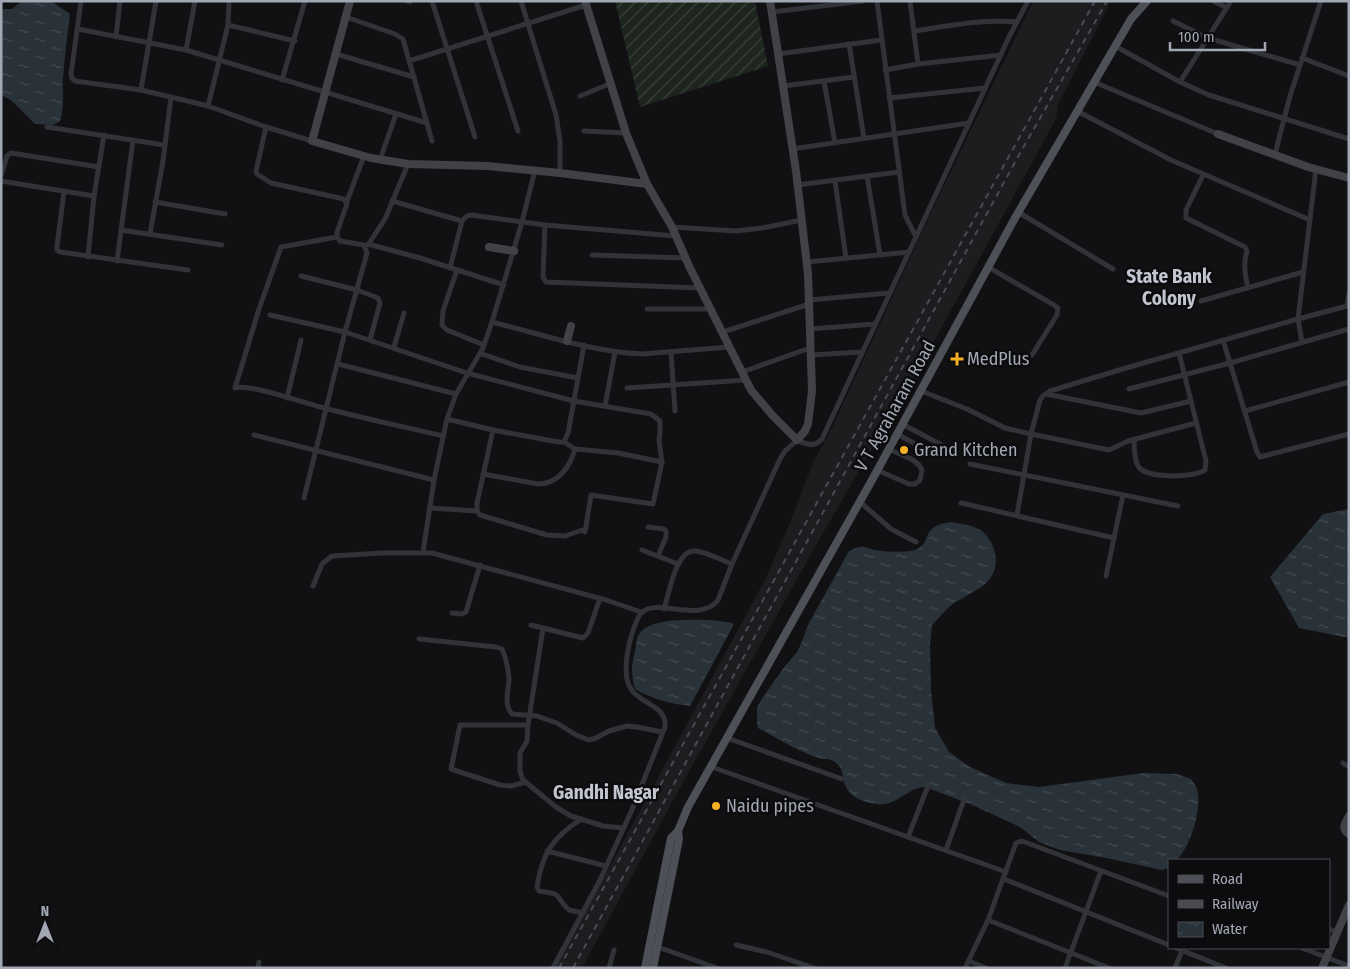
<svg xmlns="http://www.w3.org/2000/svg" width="1350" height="969" viewBox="0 0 1350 969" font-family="'Fira Sans Condensed',sans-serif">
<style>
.built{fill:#1d1d20}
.garden{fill:url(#garden-furrows)}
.water{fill:url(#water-ripples)}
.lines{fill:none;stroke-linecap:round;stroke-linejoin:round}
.street{stroke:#323338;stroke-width:5}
.secondary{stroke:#404248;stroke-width:8}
.primary{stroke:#4e5057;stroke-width:8}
.rail{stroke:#494b51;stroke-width:2;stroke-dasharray:6 5;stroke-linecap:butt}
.poi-dot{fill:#f6b026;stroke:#0c0c0e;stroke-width:2}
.labels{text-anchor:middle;stroke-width:5;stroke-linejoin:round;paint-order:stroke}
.poi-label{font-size:18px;fill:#a2a7b4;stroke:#0c0c0e;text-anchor:start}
.street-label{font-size:18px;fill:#a2a7b4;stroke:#0c0c0e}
.neighbourhood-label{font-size:19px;font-weight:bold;fill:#c3c6d0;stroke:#0c0c0e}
</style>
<defs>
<pattern id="garden-furrows" width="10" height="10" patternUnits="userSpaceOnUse" patternTransform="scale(1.25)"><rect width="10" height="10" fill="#1d251e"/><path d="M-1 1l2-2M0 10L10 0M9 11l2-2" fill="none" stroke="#3b423c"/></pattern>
<pattern id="water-ripples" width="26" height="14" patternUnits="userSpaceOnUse" patternTransform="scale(1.25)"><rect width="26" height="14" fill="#293238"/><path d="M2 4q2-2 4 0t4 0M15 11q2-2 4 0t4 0" fill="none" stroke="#454d52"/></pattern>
</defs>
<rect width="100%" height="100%" fill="#111113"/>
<path class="built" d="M1033 1H1111L1058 105 1056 119 931 347 819 540 680 788 582 968H555L768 574 791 520 814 460 830 432 928 219Z"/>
<path class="garden" d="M615 1H755L768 66 640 107Z"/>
<g class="water">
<path d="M22 1H51L70 14C67 35 65 57 63 78 62 94 65 105 60 121L53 125 35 124 11 100 1 95V9H12Z"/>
<path d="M1349 509V638L1299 628 1270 577 1323 514Z"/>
<path d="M951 522C961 524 976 525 984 533 997 545 1001 569 987 582 980 589 964 597 954 603 946 609 939 618 932 625L930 646 931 690 935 728 949 752 970 767 1006 783 1039 787 1143 773 1177 774 1191 779C1193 782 1196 786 1197 789 1202 810 1191 845 1177 860H1169V868L1162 870 1106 858 1060 850 1039 842 1020 827 970 804 925 787C906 788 897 807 876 804 862 802 847 796 844 781 842 775 843 769 837 764 831 757 824 760 816 757 796 750 777 738 758 728L757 722V708L761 700 785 666 798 651 809 623 849 551C854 549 859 546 864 547 868 547 871 550 875 550 883 552 910 553 917 549 933 542 919 526 951 522Z"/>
<path d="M711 620 733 623V626L690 706C671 704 652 699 635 689 631 675 631 665 635 651 637 644 635 639 640 633 652 617 693 620 711 620Z"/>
</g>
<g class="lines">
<g class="street">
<path d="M81 1 71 74 72 78 75 81 141 90 171 97 208 106 266 127 312 141"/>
<path d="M407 1 410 2"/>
<path d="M432 1 475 137"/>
<path d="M476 1 518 131"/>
<path d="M521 1 556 115 560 141V173"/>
<path d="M877 1 905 215 916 237"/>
<path d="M910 1 918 64"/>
<path d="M1213 1 1227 8"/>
<path d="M772 12 863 1"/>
<path d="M346 17 395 34 403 39 432 141"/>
<path d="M1173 21 1208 38 1300 65"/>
<path d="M228 25 295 41"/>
<path d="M78 29 186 50 427 123"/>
<path d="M914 31C948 26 982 19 1017 22"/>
<path d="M116 37 120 1"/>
<path d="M849 44 864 138"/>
<path d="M1115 46 1180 82 1209 95 1349 139"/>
<path d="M186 50 195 1"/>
<path d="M336 54 414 77"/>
<path d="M778 54 881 40"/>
<path d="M1302 58 1349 76"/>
<path d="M409 61 586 5"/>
<path d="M885 70 918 64 1001 55"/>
<path d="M282 80 305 1"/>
<path d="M824 81 835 143"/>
<path d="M1094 82 1218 134"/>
<path d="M1180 82 1231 1"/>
<path d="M783 86 854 77"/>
<path d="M141 90 156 1"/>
<path d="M580 96 612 83"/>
<path d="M889 98 985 88"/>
<path d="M208 106 228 25 229 1"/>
<path d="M1077 111 1171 160 1310 220"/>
<path d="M47 127 164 145"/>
<path d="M266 127 256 171 257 174 271 183 344 199 347 204 337 232V237L340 241 364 245 367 253 345 332 304 498"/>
<path d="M584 131 626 133"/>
<path d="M792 149 969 123"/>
<path d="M1275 154 1290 96 1321 1"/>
<path d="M380 160 396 114"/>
<path d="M1203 175 1186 210V218L1245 247 1247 251C1243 264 1245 274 1248 288"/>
<path d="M1 176 7 156 11 153 99 167"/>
<path d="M867 176 880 255"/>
<path d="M1 181 94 196"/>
<path d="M835 181 846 258"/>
<path d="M797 185 899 172"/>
<path d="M64 192 57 246V250L60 252 188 270"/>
<path d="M347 201 364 156"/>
<path d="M392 201 462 221"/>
<path d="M155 202 225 214"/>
<path d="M1018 212 1113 269"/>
<path d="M545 225 543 277 546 282 700 288"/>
<path d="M672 227 736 231 762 228 802 220"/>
<path d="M121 230 222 245"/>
<path d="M150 234 163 161 171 97"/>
<path d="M337 237 281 247 259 309 235 388C249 383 310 405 328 409 366 419 405 427 443 436"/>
<path d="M368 244 420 258 504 285"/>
<path d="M368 245 385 219 408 164"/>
<path d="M592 255 686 258"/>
<path d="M88 257 94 196 104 135"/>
<path d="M117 261 133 140"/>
<path d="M807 262 909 252"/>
<path d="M988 267 1054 305 1058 308 1057 315 1032 355"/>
<path d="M450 268 462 221 467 216 471 215 545 225 676 236"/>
<path d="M457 270 443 311 442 325 447 330 484 345"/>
<path d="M301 276 357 290 378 298 380 303 370 340"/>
<path d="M809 300 889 293"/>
<path d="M1201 301 1303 272"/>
<path d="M647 309H711"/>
<path d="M270 315 345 332 467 373 574 401 651 414 660 421V434L659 440 662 462 653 504 591 495 585 532 582 530 565 536 547 535 480 515 477 511V503L493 430"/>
<path d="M492 322C540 334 593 352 642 354L730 347"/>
<path d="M810 329 875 324"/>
<path d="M723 332 809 304"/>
<path d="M1223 340 1257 452 1260 457 1349 434"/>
<path d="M1302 342 1298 319 1347 306 1349 294"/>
<path d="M394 347 404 313"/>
<path d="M671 352 675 411"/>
<path d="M482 354 520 367 578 378"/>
<path d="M811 355 862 352"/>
<path d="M338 364 456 394"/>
<path d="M742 372 810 348"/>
<path d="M627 388 746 380"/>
<path d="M1129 389 1230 363 1349 329"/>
<path d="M921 391 967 409 1005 428 1031 434 1040 400 1043 396 1050 391 1126 368 1298 319 1316 169"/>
<path d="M1046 394 1141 413 1191 401"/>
<path d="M287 398 301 340"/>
<path d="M605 406 615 352"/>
<path d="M1245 411 1349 382"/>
<path d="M447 419 493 430 558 442H564L568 433 584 345"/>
<path d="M902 424 942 445"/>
<path d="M897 434 934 454"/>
<path d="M254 435 434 480"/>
<path d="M1134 439C1134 448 1134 459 1138 466 1145 479 1194 478 1205 470L1206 461 1179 353"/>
<path d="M564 442 575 449 618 453 662 462"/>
<path d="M970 464 1178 506"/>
<path d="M877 470 909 484H915L920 480 922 470 919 465 913 460 889 449"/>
<path d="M483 474 538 484C558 484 570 467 575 449"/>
<path d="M860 502 891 529 916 542"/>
<path d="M961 503 1114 538"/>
<path d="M430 508 477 511"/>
<path d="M1017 515 1031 434 1109 450 1128 441 1196 423"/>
<path d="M648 527 664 529 666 531V537L658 556"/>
<path d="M642 550 678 564"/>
<path d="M423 552 434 480 447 419 456 394 483 348 492 322 522 222 535 170"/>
<path d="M1106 576 1123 495"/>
<path d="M313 586 322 564 332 556 382 553H432L606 600 641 612"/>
<path d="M664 609C669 594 676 549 695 551 707 552 721 560 732 564"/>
<path d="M452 613 462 614 466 612 480 565"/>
<path d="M531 625 583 638 588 633 600 598"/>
<path d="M419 639 496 647 502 649C506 658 508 668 509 678 509 689 503 704 512 714L537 716 557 723 576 735 589 740 596 738 609 731 627 726 637 727 662 732"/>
<path d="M528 725 527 741 520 753V771L523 780 556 807 571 816 603 826 623 828"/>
<path d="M727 738 842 779"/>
<path d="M1343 763 1349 767"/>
<path d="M712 767 1006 872"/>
<path d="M526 782 511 786 500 785 451 769 460 725H528L543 628"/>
<path d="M580 820C552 838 542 854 537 887L539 891C567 895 552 895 569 910L583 913"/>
<path d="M908 837 928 786"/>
<path d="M946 850 965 797"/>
<path d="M547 851 606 866"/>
<path d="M1004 879 1169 945"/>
<path d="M988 920 1109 968"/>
<path d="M1329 929 1337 932"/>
<path d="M736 945 767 952 814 968"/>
<path d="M655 946 717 968"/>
<path d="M1176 948 1226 968"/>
<path d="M1302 948 1349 966"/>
<path d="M969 961 986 968"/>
<path d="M258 968 259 962"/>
<path d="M553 968 600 880 631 812 665 727C667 705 640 704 631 689 620 673 630 635 638 618 649 592 699 626 718 600L732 564 780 459 785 451 797 440C806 444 814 448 822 439L1009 37 1028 1"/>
<path d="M609 968 614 950"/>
<path d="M965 968 988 920 1016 843 1022 841 1169 896"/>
<path d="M1065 968 1101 871"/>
<path d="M1175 968 1183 948"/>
</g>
<g class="secondary">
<path d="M350 1 312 141 371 158 408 164 487 166 560 173 647 184"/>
<path d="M585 1 626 133 647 184 672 227 689 266 751 390 773 416 797 440 805 431 808 424 812 391 808 274 796 171 770 1"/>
<path d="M1218 134 1308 167 1349 178"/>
<path d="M489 247 514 251"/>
<path d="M567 341 571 326"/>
<path d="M1349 816C1345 823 1341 829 1349 834"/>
<path d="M1322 968 1349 905"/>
</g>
<g class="primary">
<path d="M645 968 671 838 678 831 688 807 872 480 1015 218 1131 19 1147 1"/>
<path d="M653 968 679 839 678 831"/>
</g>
<g class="rail">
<path d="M559 968 1095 1"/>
<path d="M573 968 1019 155 1107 1"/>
</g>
</g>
<g class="poi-dot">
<path d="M954.5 351.5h5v5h5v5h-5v5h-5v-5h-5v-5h5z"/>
<circle cx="904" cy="450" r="5"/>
<circle cx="716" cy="806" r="5"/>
</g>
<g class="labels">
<g class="poi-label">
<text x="967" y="365">MedPlus</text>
<text x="914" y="456">Grand Kitchen</text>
<text x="726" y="812">Naidu pipes</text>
</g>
<g class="street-label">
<text transform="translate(895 406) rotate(-61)" y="6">V T Agraharam Road</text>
</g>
<g class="neighbourhood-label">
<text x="1169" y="283">State Bank<tspan x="1169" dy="22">Colony</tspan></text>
<text x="606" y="799">Gandhi Nagar</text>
</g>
</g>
<rect width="1350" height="969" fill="none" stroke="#a2a7b4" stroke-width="5"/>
<rect x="1168" y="859" width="162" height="90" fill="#0c0c0e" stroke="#484a50"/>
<rect x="1178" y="875" width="25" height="8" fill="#4e5057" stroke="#484a50"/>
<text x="1212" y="884" font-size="15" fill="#a2a7b4">Road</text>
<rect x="1178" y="900" width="25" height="8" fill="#494b51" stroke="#484a50"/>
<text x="1212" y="909" font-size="15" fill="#a2a7b4">Railway</text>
<rect x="1178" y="922" width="25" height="15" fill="url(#water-ripples)" stroke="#484a50"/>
<text x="1212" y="934" font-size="15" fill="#a2a7b4">Water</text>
<g transform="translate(45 924)" stroke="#0c0c0e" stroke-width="4" paint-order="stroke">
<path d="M0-4L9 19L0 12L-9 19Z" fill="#a2a7b4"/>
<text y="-8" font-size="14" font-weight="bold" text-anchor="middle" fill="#a2a7b4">N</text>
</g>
<path d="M1170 42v8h95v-8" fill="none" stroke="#a2a7b4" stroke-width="2.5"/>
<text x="1178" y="42" font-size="15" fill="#a2a7b4" stroke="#0c0c0e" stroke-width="4" paint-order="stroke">100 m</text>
</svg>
